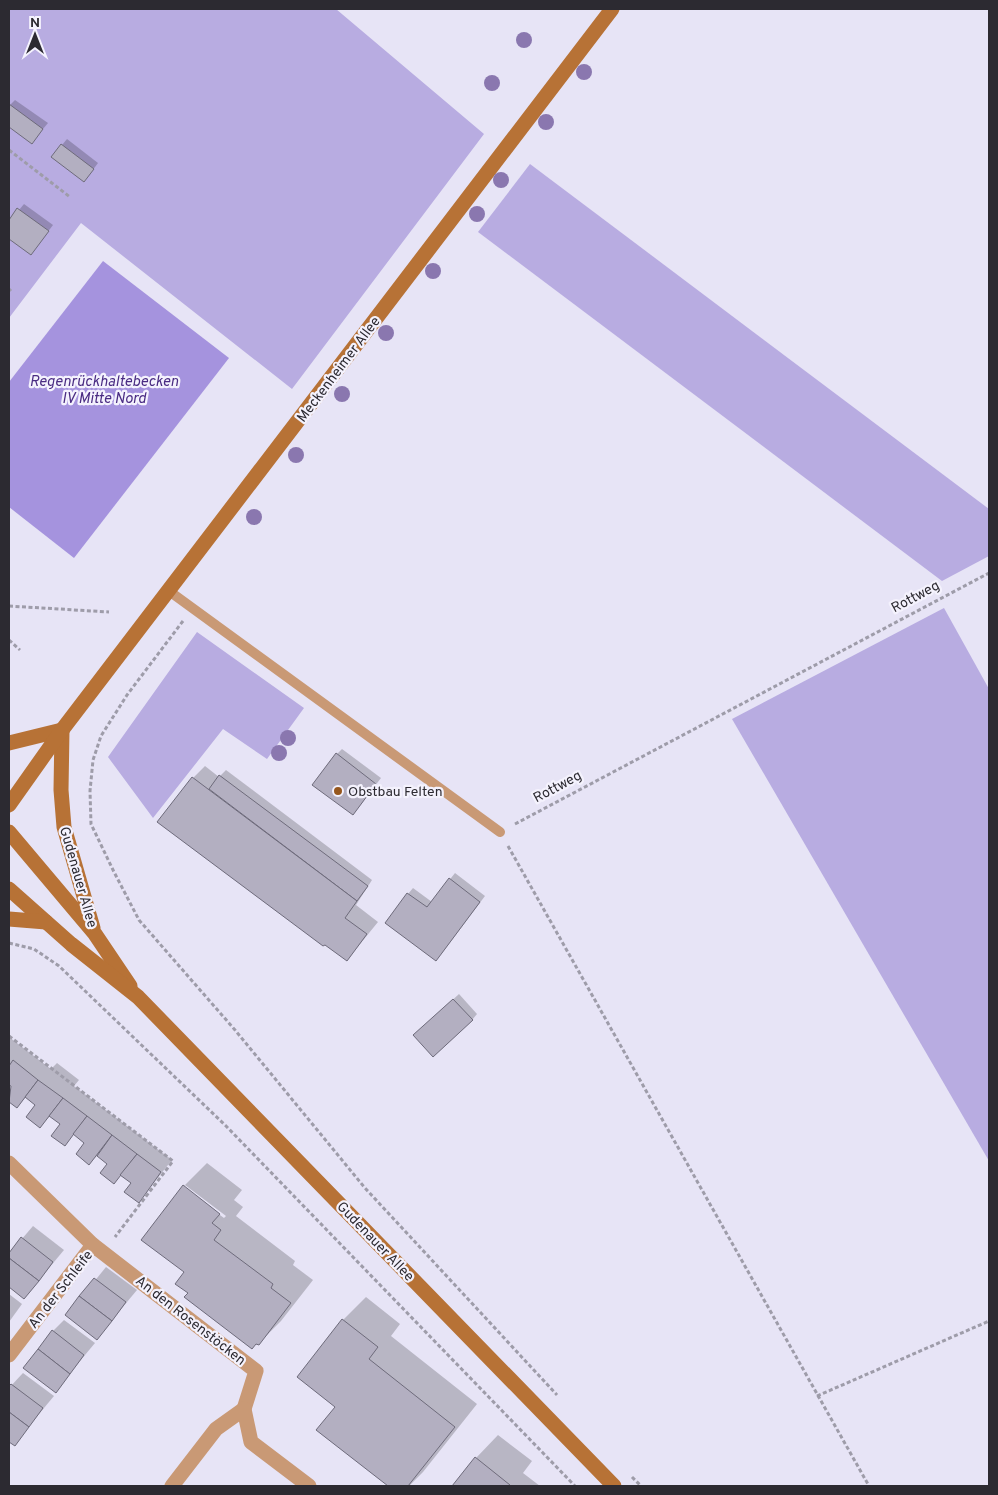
<svg xmlns="http://www.w3.org/2000/svg" width="998" height="1495" viewBox="0 0 998 1495" font-family="Overpass,sans-serif">
<style>
.green{fill:#b8ace1}
.water{fill:#a593de}
.shadow{fill:#0003;fill-rule:evenodd}
.building{fill:#b3afc1;stroke:#6e6b7b}
.lines{fill:none;stroke-linecap:round;stroke-linejoin:round}
.path{stroke:#9e9ca9;stroke-width:3;stroke-dasharray:4 2.5;stroke-linecap:butt}
.lane{stroke:#c99975;stroke-width:10}
.street{stroke:#c99975;stroke-width:15}
.secondary{stroke:#b77236;stroke-width:15}
.tree{fill:#8a77af}
.poi-dot{fill:#96571d;stroke:#f4f2fd;stroke-width:2}
.labels{text-anchor:middle;stroke-width:4.5;stroke-linejoin:round;paint-order:stroke}
.street-label{font-size:14px;fill:#2c2a31;stroke:#f4f2fd}
.poi-label{font-size:14px;fill:#2c2a31;stroke:#f4f2fd;text-anchor:start}
.water-label{font-size:15px;font-style:italic;fill:#4a2c83;stroke:#f4f2fd}
</style>
<rect width="100%" height="100%" fill="#e7e4f6"/>
<g class="green">
<path d="M9 9H336L484 134 292 389 81 223 9 318Z"/>
<path d="M530 164 989 509V556L942 581 478 232Z"/>
<path d="M944 608 989 689V1161L732 719Z"/>
<path d="M197 632 304 708 267 759 223 729 153 818 108 757Z"/>
</g>
<path class="water" d="M103 261 229 358 74 558 9 507V382Z"/>
<g class="shadow">
<path d="M15 100 48 123 32 142 9 125V106Z"/>
<path d="M67 139 98 163 89 175 62 145Z"/>
<path d="M24 204 53 225 31 254 9 238V222Z"/>
<path d="M342 749 381 778 358 808 337 754Z"/>
<path d="M205 766 219 777 226 770 372 880 356 905 378 922 347 960 193 778Z"/>
<path d="M455 873 485 896 442 953 408 894 413 888 432 902Z"/>
<path d="M459 994 477 1014 472 1020 420 1030Z"/>
<path d="M9 1037 51 1069 57 1063 79 1080 74 1086 172 1160 139 1201 133 1182 109 1163 98 1155 89 1163 86 1143 74 1134 64 1144 62 1124 50 1116 40 1126 37 1105 26 1097 17 1106 9 1100V1091L13 1086 9 1083Z"/>
<path d="M207 1163 242 1190 234 1200 243 1207 236 1216 295 1261 293 1265 313 1280 281 1321 258 1344 189 1293 186 1272 184 1186ZM185 1185 226 1216 224 1218 185 1189Z"/>
<path d="M33 1226 64 1250 24 1298 9 1286V1254Z"/>
<path d="M106 1267 137 1290 97 1338 67 1315Z"/>
<path d="M9 1294 22 1304 9 1322Z"/>
<path d="M366 1297 400 1324 391 1336 477 1404 423 1472 409 1486H390L318 1430 336 1406 343 1320Z"/>
<path d="M64 1320 95 1343 55 1391 53 1331Z"/>
<path d="M23 1373 54 1396 14 1444 9 1440V1388Z"/>
<path d="M498 1435 532 1461 523 1473 540 1486H453L476 1458Z"/>
</g>
<g class="building">
<path d="M9 104 43 129 32 144 9 127Z"/>
<path d="M61 144 94 169 84 182 51 157Z"/>
<path d="M17 208 49 231 31 255 9 239V220Z"/>
<path d="M336 753 376 784 353 815 312 785Z"/>
<path d="M219 775 368 886 357 901 209 789Z"/>
<path d="M192 777 357 901 345 918 367 934 347 961 325 945 323 946 157 822Z"/>
<path d="M449 878 480 902 436 961 385 923 407 893 427 907Z"/>
<path d="M453 999 473 1020 433 1057 413 1035Z"/>
<path d="M13 1060 38 1080 17 1108 9 1102 11 1086 9 1085V1066Z"/>
<path d="M38 1080 63 1098 40 1128 26 1117 35 1105 25 1097Z"/>
<path d="M63 1098 87 1116 65 1146 51 1136 60 1124 49 1116Z"/>
<path d="M87 1116 112 1135 89 1165 76 1154 84 1143 73 1134Z"/>
<path d="M112 1135 137 1154 114 1184 100 1173 107 1164 97 1156Z"/>
<path d="M137 1154 161 1172 139 1203 124 1192 131 1183 120 1175Z"/>
<path d="M183 1185 220 1214 212 1223 221 1230 214 1240 273 1284 271 1288 291 1303 259 1345 256 1344 252 1349 184 1297 188 1293 175 1284 184 1272 141 1240Z"/>
<path d="M21 1237 53 1262 39 1281 9 1258V1253Z"/>
<path d="M9 1258 39 1281 24 1299 9 1287Z"/>
<path d="M94 1278 126 1302 112 1321 79 1296Z"/>
<path d="M79 1296 112 1321 97 1340 65 1315Z"/>
<path d="M342 1319 378 1347 369 1359 455 1427 408 1486H388L316 1430 335 1407 297 1377Z"/>
<path d="M52 1330 84 1355 70 1374 38 1349Z"/>
<path d="M38 1349 70 1374 56 1393 23 1368Z"/>
<path d="M11 1384 43 1408 29 1427 9 1412V1386Z"/>
<path d="M9 1412 29 1427 15 1446 9 1442Z"/>
<path d="M475 1457 510 1485 509 1486H452Z"/>
</g>
<g class="lines">
<g class="path">
<path d="M9 150 70 197"/>
<path d="M9 289 11 291"/>
<path d="M9 606 109 612"/>
<path d="M183 621 127 695 101 736 93 760 90 791 91 824 114 872 139 920 235 1030 365 1188 557 1395"/>
<path d="M9 640 20 650"/>
<path d="M515 824 989 573"/>
<path d="M508 846 869 1486"/>
<path d="M9 943 34 949 59 966 226 1126 575 1486"/>
<path d="M9 1036 173 1161 115 1237"/>
<path d="M817 1396 989 1321"/>
<path d="M632 1477 641 1486"/>
</g>
<path class="lane" d="M169 591 500 832"/>
<g class="street">
<path d="M9 1163 93 1245 9 1355"/>
<path d="M93 1245 256 1371 244 1409"/>
<path d="M172 1486 216 1429 244 1409 251 1442 309 1486"/>
</g>
<g class="secondary">
<path d="M62 730 61 790 64 827 93 928"/>
<path d="M9 743 62 730"/>
<path d="M9 805 62 730 612 9"/>
<path d="M9 832 95 934 130 986"/>
<path d="M9 889 71 944 138 997 614 1486"/>
<path d="M9 919 46 922"/>
</g>
</g>
<g class="tree">
<circle cx="524" cy="40" r="8"/>
<circle cx="584" cy="72" r="8"/>
<circle cx="492" cy="83" r="8"/>
<circle cx="546" cy="122" r="8"/>
<circle cx="501" cy="180" r="8"/>
<circle cx="477" cy="214" r="8"/>
<circle cx="433" cy="271" r="8"/>
<circle cx="386" cy="333" r="8"/>
<circle cx="342" cy="394" r="8"/>
<circle cx="296" cy="455" r="8"/>
<circle cx="254" cy="517" r="8"/>
<circle cx="288" cy="738" r="8"/>
<circle cx="279" cy="753" r="8"/>
</g>
<circle class="poi-dot" cx="338" cy="791" r="5"/>
<g class="labels">
<g class="street-label">
<text transform="translate(338 369) rotate(-53)" y="5">Meckenheimer Allee</text>
<text transform="translate(915 596) rotate(-28)" y="5">Rottweg</text>
<text transform="translate(557 786) rotate(-28)" y="5">Rottweg</text>
<text transform="translate(79 877) rotate(74)" y="5">Gudenauer Allee</text>
<text transform="translate(376 1241) rotate(46)" y="5">Gudenauer Allee</text>
<text transform="translate(60 1289) rotate(-52)" y="5">An der Schleife</text>
<text transform="translate(191 1320) rotate(38)" y="5">An den Rosenstöcken</text>
</g>
<g class="poi-label">
<text x="348" y="796">Obstbau Felten</text>
</g>
<g class="water-label">
<text x="104" y="386">Regenrückhaltebecken<tspan x="104" dy="17">IV Mitte Nord</tspan></text>
</g>
</g>
<rect width="998" height="1495" fill="none" stroke="#2c2a31" stroke-width="20"/>
<g transform="translate(35 35)" stroke="#f4f2fd" stroke-width="4" paint-order="stroke">
<path d="M0-4L9 19L0 12L-9 19Z" fill="#2c2a31"/>
<text y="-8" font-size="14" font-weight="bold" text-anchor="middle" fill="#2c2a31">N</text>
</g>
</svg>
